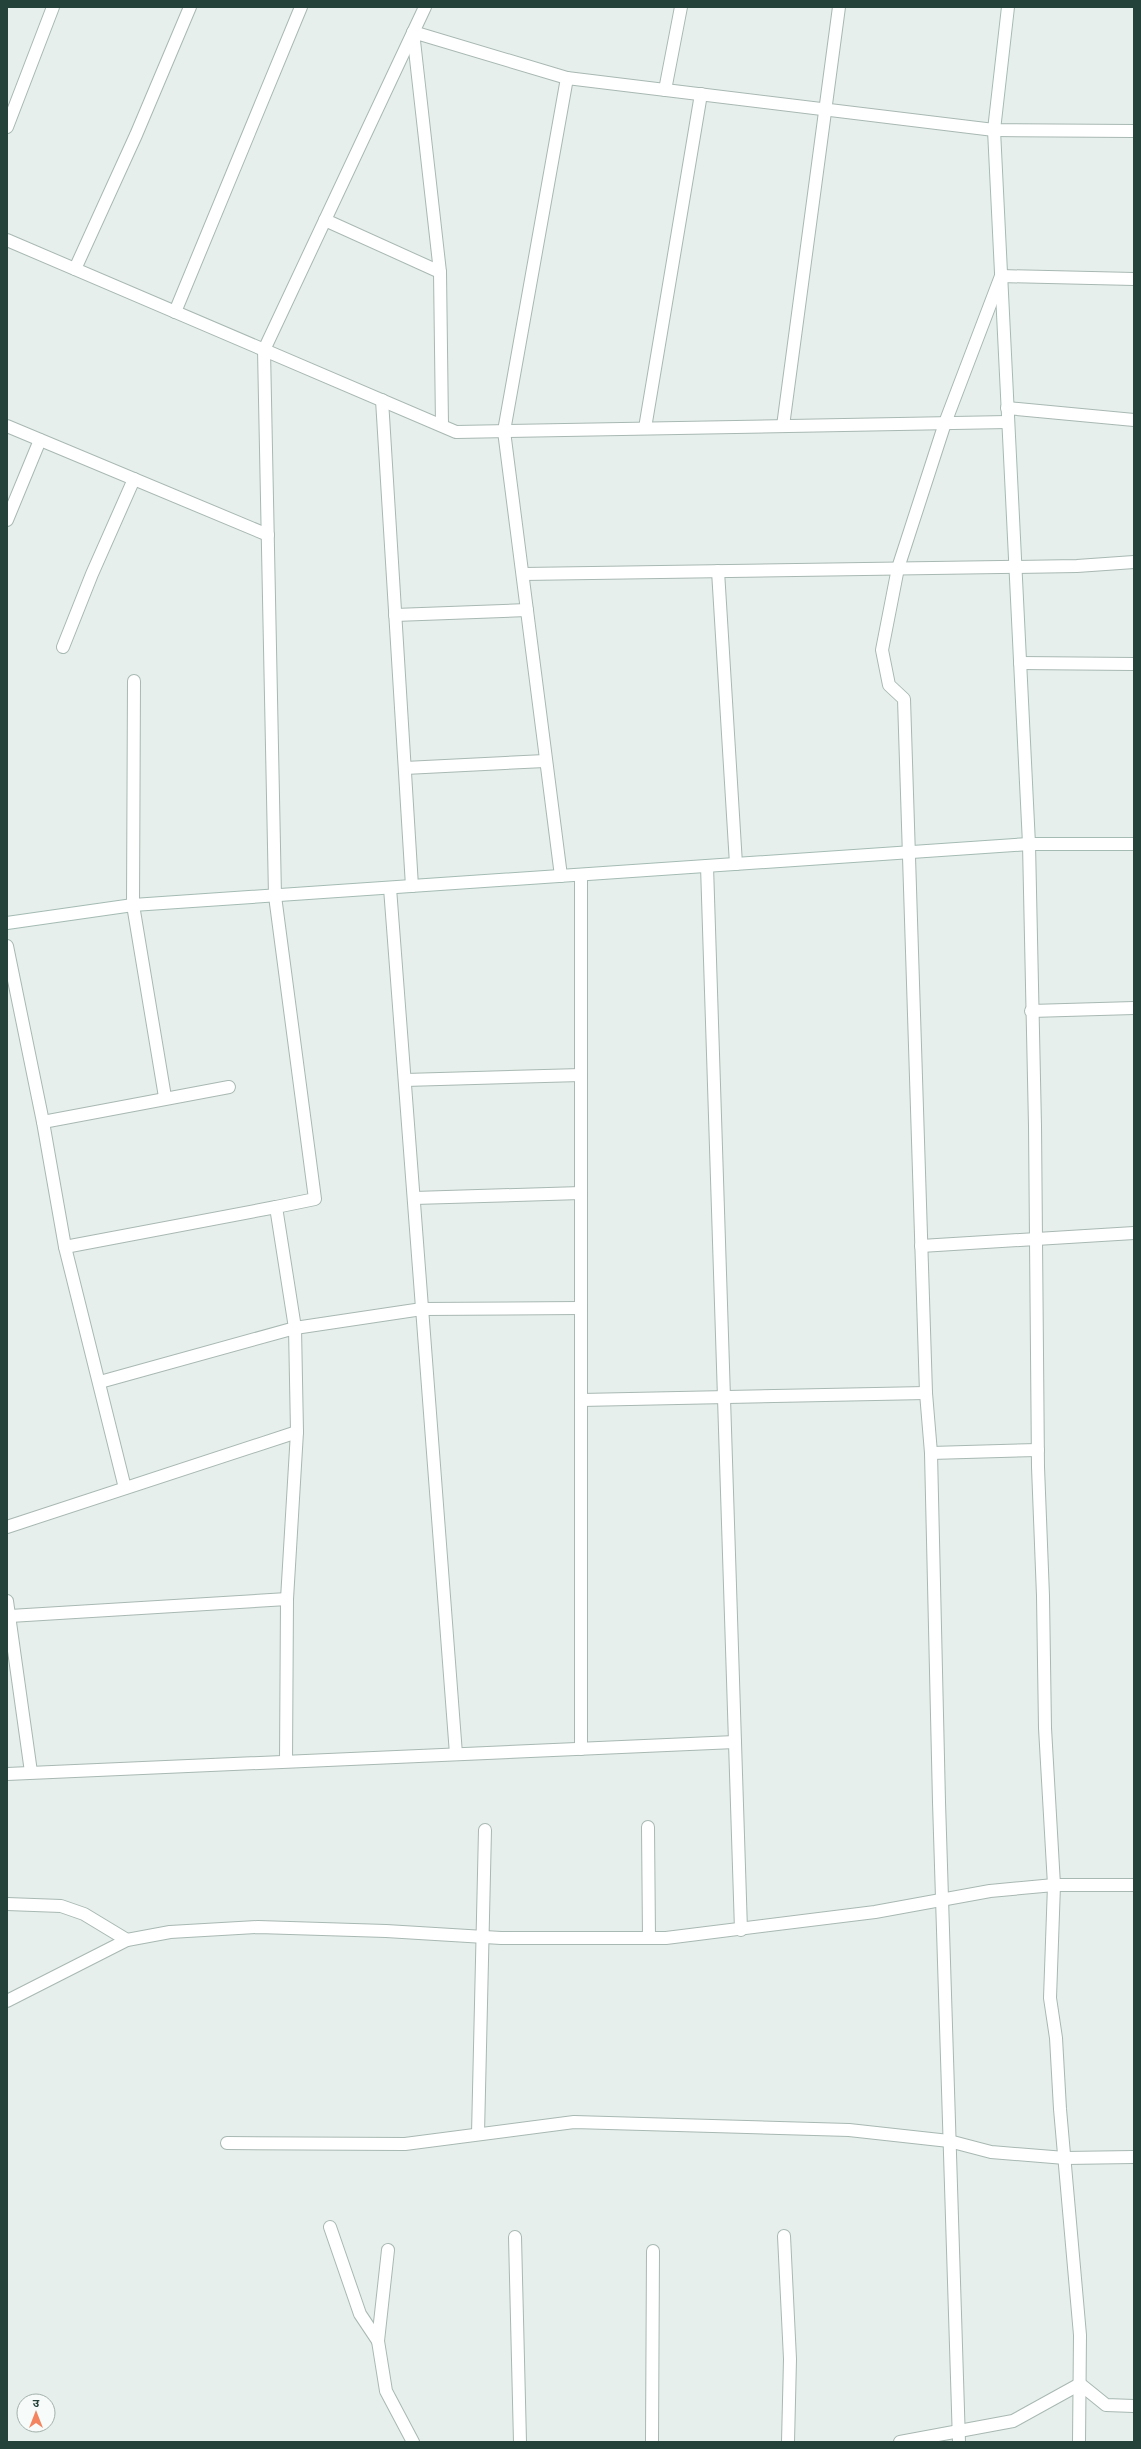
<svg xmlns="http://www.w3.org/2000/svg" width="1141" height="2449" viewBox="0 0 1141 2449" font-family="'Fira Sans Condensed','Noto Sans Devanagari',sans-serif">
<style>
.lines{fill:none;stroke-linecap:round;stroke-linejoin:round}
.street-casing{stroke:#a8b8b2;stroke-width:14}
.secondary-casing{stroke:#a4bbb3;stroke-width:14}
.street{stroke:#fff;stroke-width:12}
.secondary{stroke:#fff;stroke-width:12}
</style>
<rect width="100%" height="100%" fill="#e6efeb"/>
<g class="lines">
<g class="street-casing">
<g id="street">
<path d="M665 90 681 7"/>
<path d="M7 127 53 7"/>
<path d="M325 220 440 272"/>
<path d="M7 240 456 432 1008 422"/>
<path d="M75 269 136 135 190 7"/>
<path d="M175 312 301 7"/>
<path d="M382 400 412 886"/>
<path d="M1007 408 1134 420"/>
<path d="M442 425 440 272 413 32 567 78 994 130 1134 131"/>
<path d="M7 426 268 535"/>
<path d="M783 426 839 7"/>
<path d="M645 428 701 94"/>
<path d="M7 520 40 440"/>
<path d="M718 571 736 864"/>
<path d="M523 574 1077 566 1134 562"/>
<path d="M395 615 527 610"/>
<path d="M63 647 92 574 134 479"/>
<path d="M1020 663 1134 664"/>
<path d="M134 681 133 905 165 1097"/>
<path d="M405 768 545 761"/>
<path d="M1029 844 1035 1126 1038 1467 1043 1596 1045 1728 1054 1885 1050 1998 1056 2038 1060 2109 1080 2335 1079 2442"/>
<path d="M707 866 741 1930"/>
<path d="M581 875V1749"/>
<path d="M561 876 504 431 567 78"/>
<path d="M390 888 456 1754"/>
<path d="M7 946 43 1122 65 1247 125 1488"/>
<path d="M1031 1011 1134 1008"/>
<path d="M405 1080 581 1075"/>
<path d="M43 1122 229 1087"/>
<path d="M414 1198 581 1193"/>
<path d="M921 1246 1134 1233"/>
<path d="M65 1247 276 1207"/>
<path d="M100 1382 295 1328 422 1309 581 1308"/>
<path d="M581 1400 926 1393"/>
<path d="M931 1453 1038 1450"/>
<path d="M7 1527 297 1432"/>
<path d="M7 1601 31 1772"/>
<path d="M10 1616 287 1599"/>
<path d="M286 1761 287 1599 297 1432 295 1328 276 1207 315 1199 275 896 264 350 425 7"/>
<path d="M7 1774 735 1742"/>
<path d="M648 1827 649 1938"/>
<path d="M7 1904 61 1906 84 1914 127 1940"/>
<path d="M7 2001 127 1940 170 1932 258 1927 386 1931 501 1938H666L875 1912 990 1891 1054 1885H1134"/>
<path d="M478 2134 485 1830"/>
<path d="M227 2143 405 2144 574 2122 849 2130 949 2141 991 2152 1065 2158 1134 2157"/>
<path d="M330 2227 360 2314 378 2341"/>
<path d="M784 2236 790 2359 788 2442"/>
<path d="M515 2237 520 2442"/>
<path d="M388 2250 378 2341 386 2391 413 2442"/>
<path d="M652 2442 653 2251"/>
<path d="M900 2442 1013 2421 1080 2384 1106 2405 1134 2406"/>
<path d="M959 2442 939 1802 931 1453 926 1393 904 699 889 685 882 650 898 568 945 423 1001 276 1134 279"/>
</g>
</g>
<g class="secondary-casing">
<g id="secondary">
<path d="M1008 7 994 130 1029 844"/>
<path d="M7 923 133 905 1029 844H1134"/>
</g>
</g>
<use href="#street" class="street"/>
<use href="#secondary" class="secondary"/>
</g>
<rect width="1141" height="2449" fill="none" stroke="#24423a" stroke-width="16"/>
<g transform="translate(36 2413)"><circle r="19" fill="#f7fbf9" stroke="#a3b1ad"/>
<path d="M0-3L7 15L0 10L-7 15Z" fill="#f4845f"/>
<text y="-6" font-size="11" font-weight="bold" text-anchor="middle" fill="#24423a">उ</text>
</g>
</svg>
